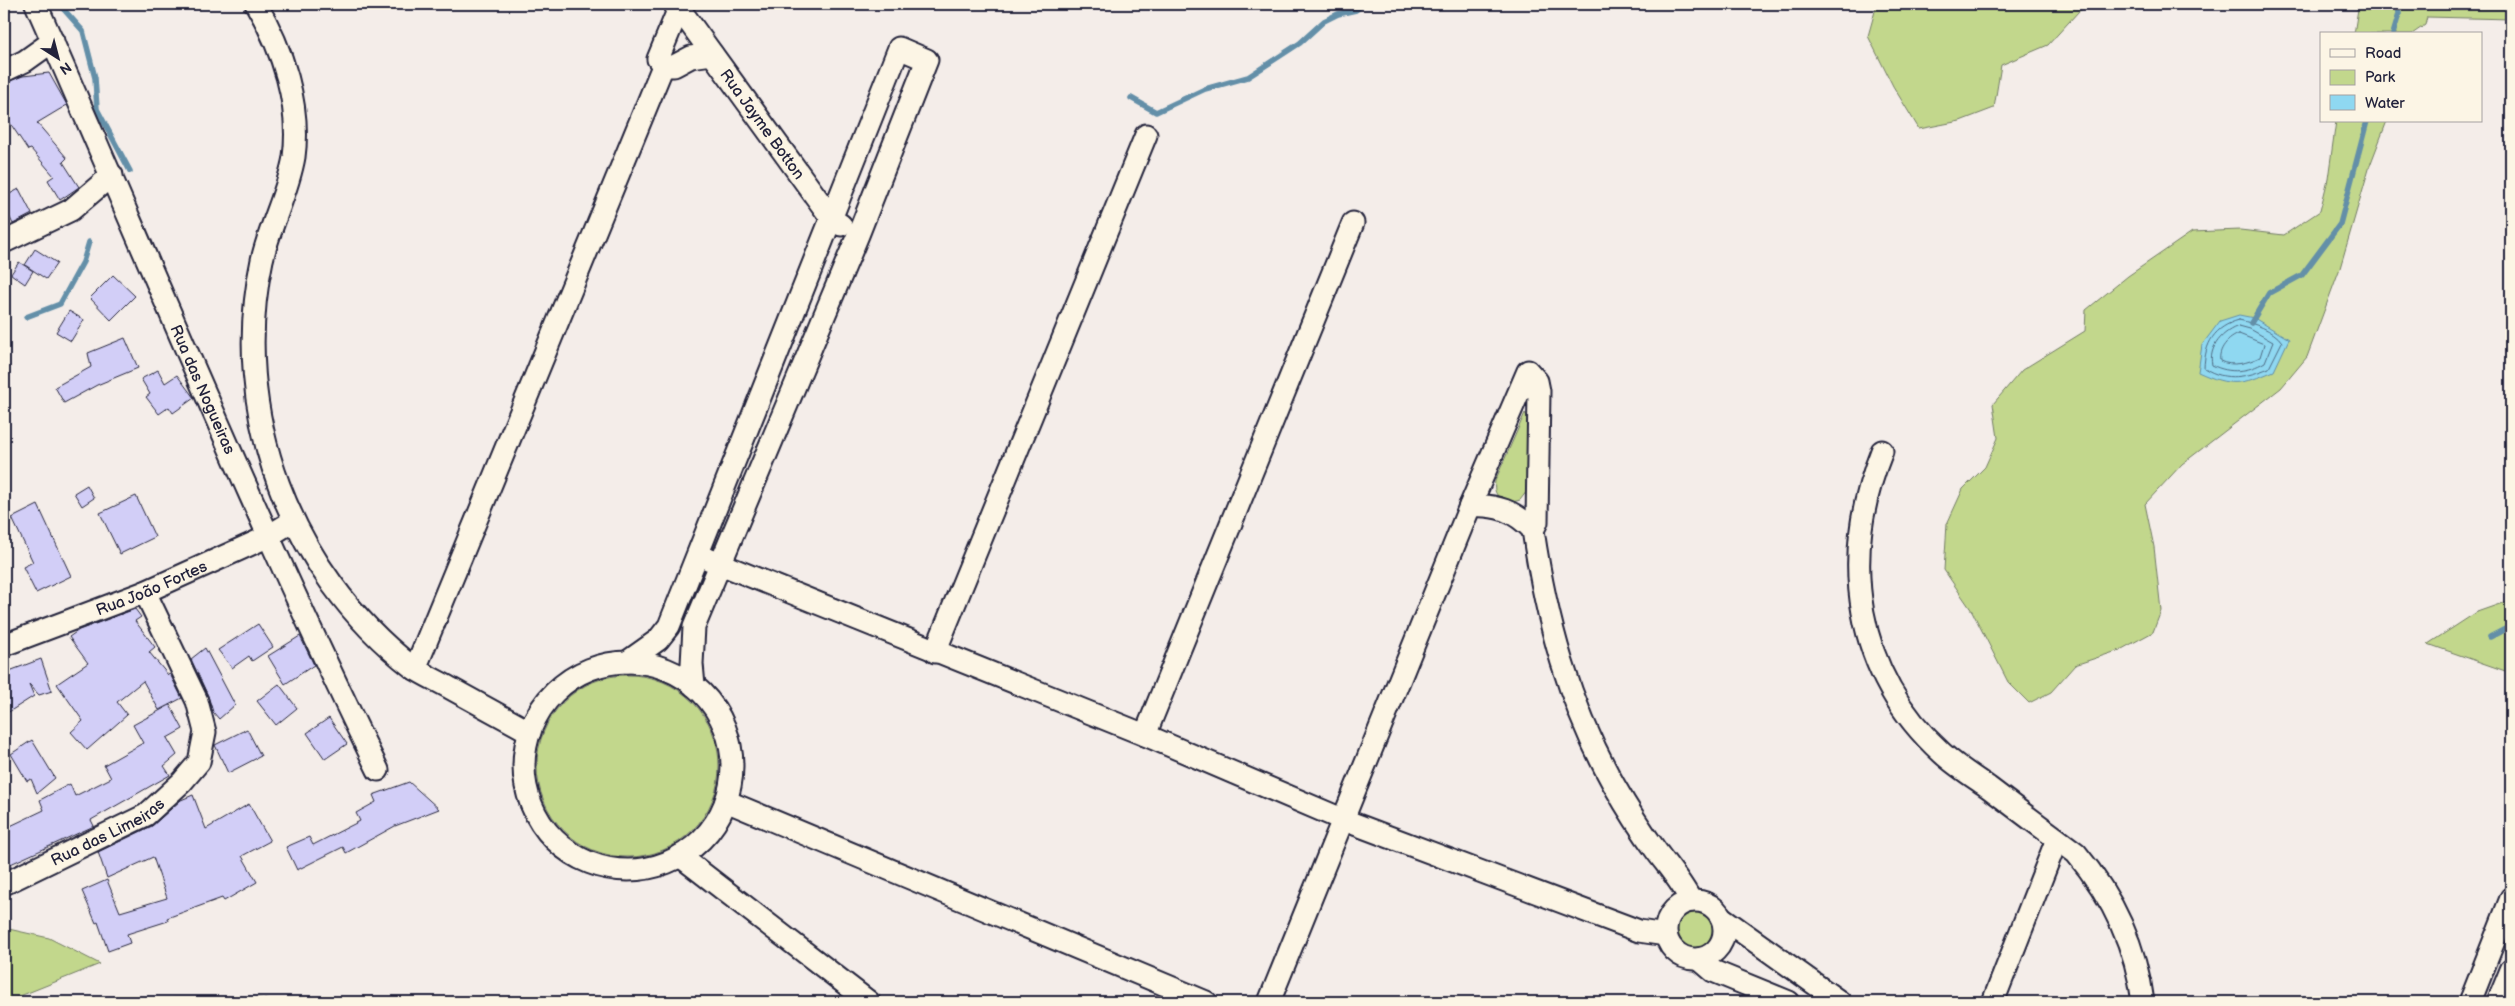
<svg xmlns="http://www.w3.org/2000/svg" width="2515" height="1006" viewBox="0 0 2515 1006" font-family="'Balsamiq Sans',sans-serif">
<style>
.green{fill:#c2d78c;stroke:#727c64}
.water{fill:#8fd8f1;stroke:#638fa8}
.lines{fill:none;stroke-linecap:round;stroke-linejoin:round}
.shore{stroke:#4e6b84;stroke-width:1}
.stream{stroke:#638fa8;stroke-width:5.5}
.building{fill:#d2cef7;stroke:#22223b}
.minor-casing{stroke:#22223b;stroke-width:25}
.minor{stroke:#fcf5e5;stroke-width:21}
.labels{text-anchor:middle;stroke-width:4;stroke-linejoin:round;paint-order:stroke}
.street-label{font-size:16px;fill:#22223b;stroke:#fcf5e5}
</style>
<rect width="100%" height="100%" fill="#f4ede9"/>
<filter id="ink" filterUnits="userSpaceOnUse"><feTurbulence type="fractalNoise" baseFrequency=".02" numOctaves="2"/><feDisplacementMap in="SourceGraphic" scale="10" xChannelSelector="R" yChannelSelector="G"/><feConvolveMatrix kernelMatrix="1 2 1 2 8 2 1 2 1" color-interpolation-filters="sRGB"/></filter>
<g filter="url(#ink)">
<g class="green">
<path d="M1877 4H2092L2079 11 2048 45 2001 65 1994 108 1960 121 1919 129 1893 86 1868 36Z"/>
<path d="M2345 4H2511V19L2427 17 2425 25 2412 34H2354L2358 9Z"/>
<path d="M2336 121H2387L2369 168 2340 268 2307 357 2281 388 2182 464 2145 504 2154 547 2161 611 2153 632 2120 650 2075 665 2051 692 2029 703 2008 682 1972 611 1944 570 1947 524 1963 489 1985 467 1998 438 1993 404 2022 370 2085 331 2086 310 2128 276 2192 232 2240 230 2284 235 2320 211 2328 179Z"/>
<path d="M1525 413 1528 418 1527 491 1520 500 1509 503C1498 498 1493 494 1495 481Z"/>
<path d="M2511 600V673L2428 644 2477 612Z"/>
<circle cx="628" cy="766" r="91"/>
<circle cx="1695" cy="930" r="18"/>
<path d="M4 928 49 938 100 964 15 998 14 1002H4Z"/>
<path d="M174 998H256L278 1002H161Z"/>
</g>
<path class="water" d="M2239 315 2254 318 2289 339 2274 371C2241 385 2231 387 2198 372L2202 345 2220 321Z"/>
<g class="lines">
<g class="shore">
<path d="M2239 320C2253 323 2274 330 2282 342L2269 368C2247 377 2226 382 2204 368 2205 343 2214 327 2239 320Z"/>
<path d="M2239 326 2250 329 2273 342 2265 362C2248 372 2230 374 2212 365 2208 347 2223 331 2239 326Z"/>
<path d="M2239 334 2264 344 2260 357C2248 363 2232 367 2220 361 2218 349 2228 338 2239 334Z"/>
</g>
<g class="stream">
<path d="M59 4 83 31 95 78 97 109 130 171"/>
<path d="M2393 34 2399 14 2398 4"/>
<path d="M1131 98 1156 112 1205 89 1248 77 1300 43 1324 21 1338 14 1356 10 1363 4"/>
<path d="M26 317 60 304 83 262 89 242"/>
<path d="M2251 323 2269 293 2302 275 2340 224 2367 121"/>
<path d="M2490 637 2511 626"/>
</g>
</g>
<g class="building">
<path d="M49 73 67 105 37 123 67 158 63 162 79 187 60 200 48 180 54 176 31 149 28 150 4 114V83L23 76Z"/>
<path d="M19 189 32 214 13 224 4 206V197Z"/>
<path d="M35 249 57 263 46 279 25 265Z"/>
<path d="M19 262 33 271 25 284 11 274Z"/>
<path d="M113 275 135 296 111 320 90 298Z"/>
<path d="M69 311 84 320 71 341 56 332Z"/>
<path d="M125 338 138 368 97 385 64 403 55 387 91 367 88 353Z"/>
<path d="M158 370 165 383 177 375 194 398 173 413 169 407 159 414 146 397 150 394 141 379Z"/>
<path d="M87 485 94 498 82 506 74 493Z"/>
<path d="M136 496 155 537 120 554 100 513Z"/>
<path d="M38 505 71 576 36 593 23 567 33 562 12 518Z"/>
<path d="M135 609 141 617 135 621 155 647 149 652 168 675 170 674 182 698 159 710 143 681 117 702 127 715 87 750 71 732 83 721 57 684 88 663 69 637 79 630Z"/>
<path d="M258 624 273 647 252 661 249 656 232 668 218 650Z"/>
<path d="M300 636 314 665 285 684 268 656Z"/>
<path d="M205 648 235 705 219 719 213 712 208 696 191 659Z"/>
<path d="M41 659 52 691 39 695 29 684 34 696 4 715V673Z"/>
<path d="M279 684 297 708 276 725 257 701Z"/>
<path d="M170 705 183 729 167 738 177 755 164 766 170 775 91 820 94 826 4 867V829L44 810 40 800 70 784 75 796 111 778 104 765 143 743 133 725Z"/>
<path d="M329 718 347 744 325 759 307 733Z"/>
<path d="M247 729 261 756 228 773 215 745Z"/>
<path d="M32 740 55 778 37 793 31 779 27 781 11 754Z"/>
<path d="M409 782 439 809 395 826 346 853 343 847 297 870 286 847 309 837 313 845 360 821 356 813 376 802 373 795Z"/>
<path d="M193 795 206 829 249 804 270 841 242 856 257 882 224 901 222 898 167 918 168 921 127 934 130 943 108 951 98 922 96 923 82 891 107 880 120 912 167 898 153 857 107 878 98 852 152 826 181 800Z"/>
</g>
<g class="lines">
<g class="minor-casing">
<g id="minor">
<path id="s1" d="M36 4C149 260 255 519 378 770"/>
<path d="M256 4C282 48 301 105 294 157 288 192 270 225 262 260 229 412 290 572 412 667 424 675 438 681 450 688 477 703 503 717 530 732"/>
<path id="s2" d="M676 4 832 219 841 225"/>
<path d="M663 66 658 59 679 8"/>
<path d="M663 66H674L691 57 712 54"/>
<path d="M4 71 25 61 53 41"/>
<path d="M4 242 71 210 112 175"/>
<path d="M1882 451C1839 558 1854 673 1942 753 1956 766 1972 776 1988 787 2017 809 2046 831 2076 853 2112 896 2136 946 2143 1002"/>
<path d="M1470 506C1496 504 1515 511 1533 530"/>
<path d="M708 559 1145 735 1344 820 1639 931 1666 935"/>
<path id="s3" d="M4 645 145 592 267 537 293 521"/>
<path d="M935 652 1146 135"/>
<path d="M627 662 658 640 669 626 899 48 927 60 858 235 694 627 692 664 694 686"/>
<circle cx="628" cy="766" r="104"/>
<path d="M415 669 663 66"/>
<path d="M1145 735 1353 223"/>
<path d="M726 801 1206 1002"/>
<path d="M680 856 869 1002"/>
<path id="s4" d="M4 884 146 815 182 782 199 762 205 732 197 701 145 592"/>
<circle cx="1695" cy="930" r="29"/>
<path d="M1721 917 1840 1002"/>
<path d="M1699 959 1713 971 1789 1002"/>
<path d="M1269 1002 1470 506 1528 371 1537 381 1539 391 1537 522 1533 530C1546 619 1569 705 1614 785 1627 808 1641 830 1657 852 1669 868 1682 883 1691 901"/>
<path d="M1993 1002 2057 839"/>
<path d="M2470 1002 2511 898"/>
<path d="M2498 1002 2511 970"/>
</g>
</g>
<use href="#minor" class="minor"/>
</g>
</g>
<g class="labels">
<g class="street-label">
<text dy="6" stroke="none"><textPath href="#s2" startOffset="148">Rua Jayme Botton</textPath></text>
<text dy="6" stroke="none"><textPath href="#s1" startOffset="420">Rua das Nogueiras</textPath></text>
<text dy="6" stroke="none"><textPath href="#s3" startOffset="158">Rua João Fortes</textPath></text>
<text dy="6" stroke="none"><textPath href="#s4" startOffset="116">Rua das Limeiras</textPath></text>
</g>
</g>
<rect width="2515" height="1006" fill="none" stroke="#fcf5e5" stroke-width="20"/>
<rect x="10" y="10" width="2495" height="986" fill="none" stroke="#22223b" stroke-width="2" filter="url(#ink)"/>
<rect x="2320" y="32" width="162" height="90" fill="#fcf5e5" stroke="#a5a1a1"/>
<rect x="2330" y="49" width="25" height="8" fill="#fcf5e5" stroke="#a5a1a1"/>
<text x="2365" y="58" font-size="15" fill="#22223b">Road</text>
<rect x="2330" y="70" width="25" height="15" fill="#c2d78c" stroke="#a5a1a1"/>
<text x="2365" y="82" font-size="15" fill="#22223b">Park</text>
<rect x="2330" y="95" width="25" height="15" fill="#8fd8f1" stroke="#a5a1a1"/>
<text x="2365" y="108" font-size="15" fill="#22223b">Water</text>
<g transform="translate(58 58) rotate(144)" stroke="#fcf5e5" stroke-width="4" paint-order="stroke">
<path d="M0-4L9 19L0 12L-9 19Z" fill="#22223b"/>
<text y="-8" font-size="14" font-weight="bold" text-anchor="middle" fill="#22223b">N</text>
</g>
</svg>
